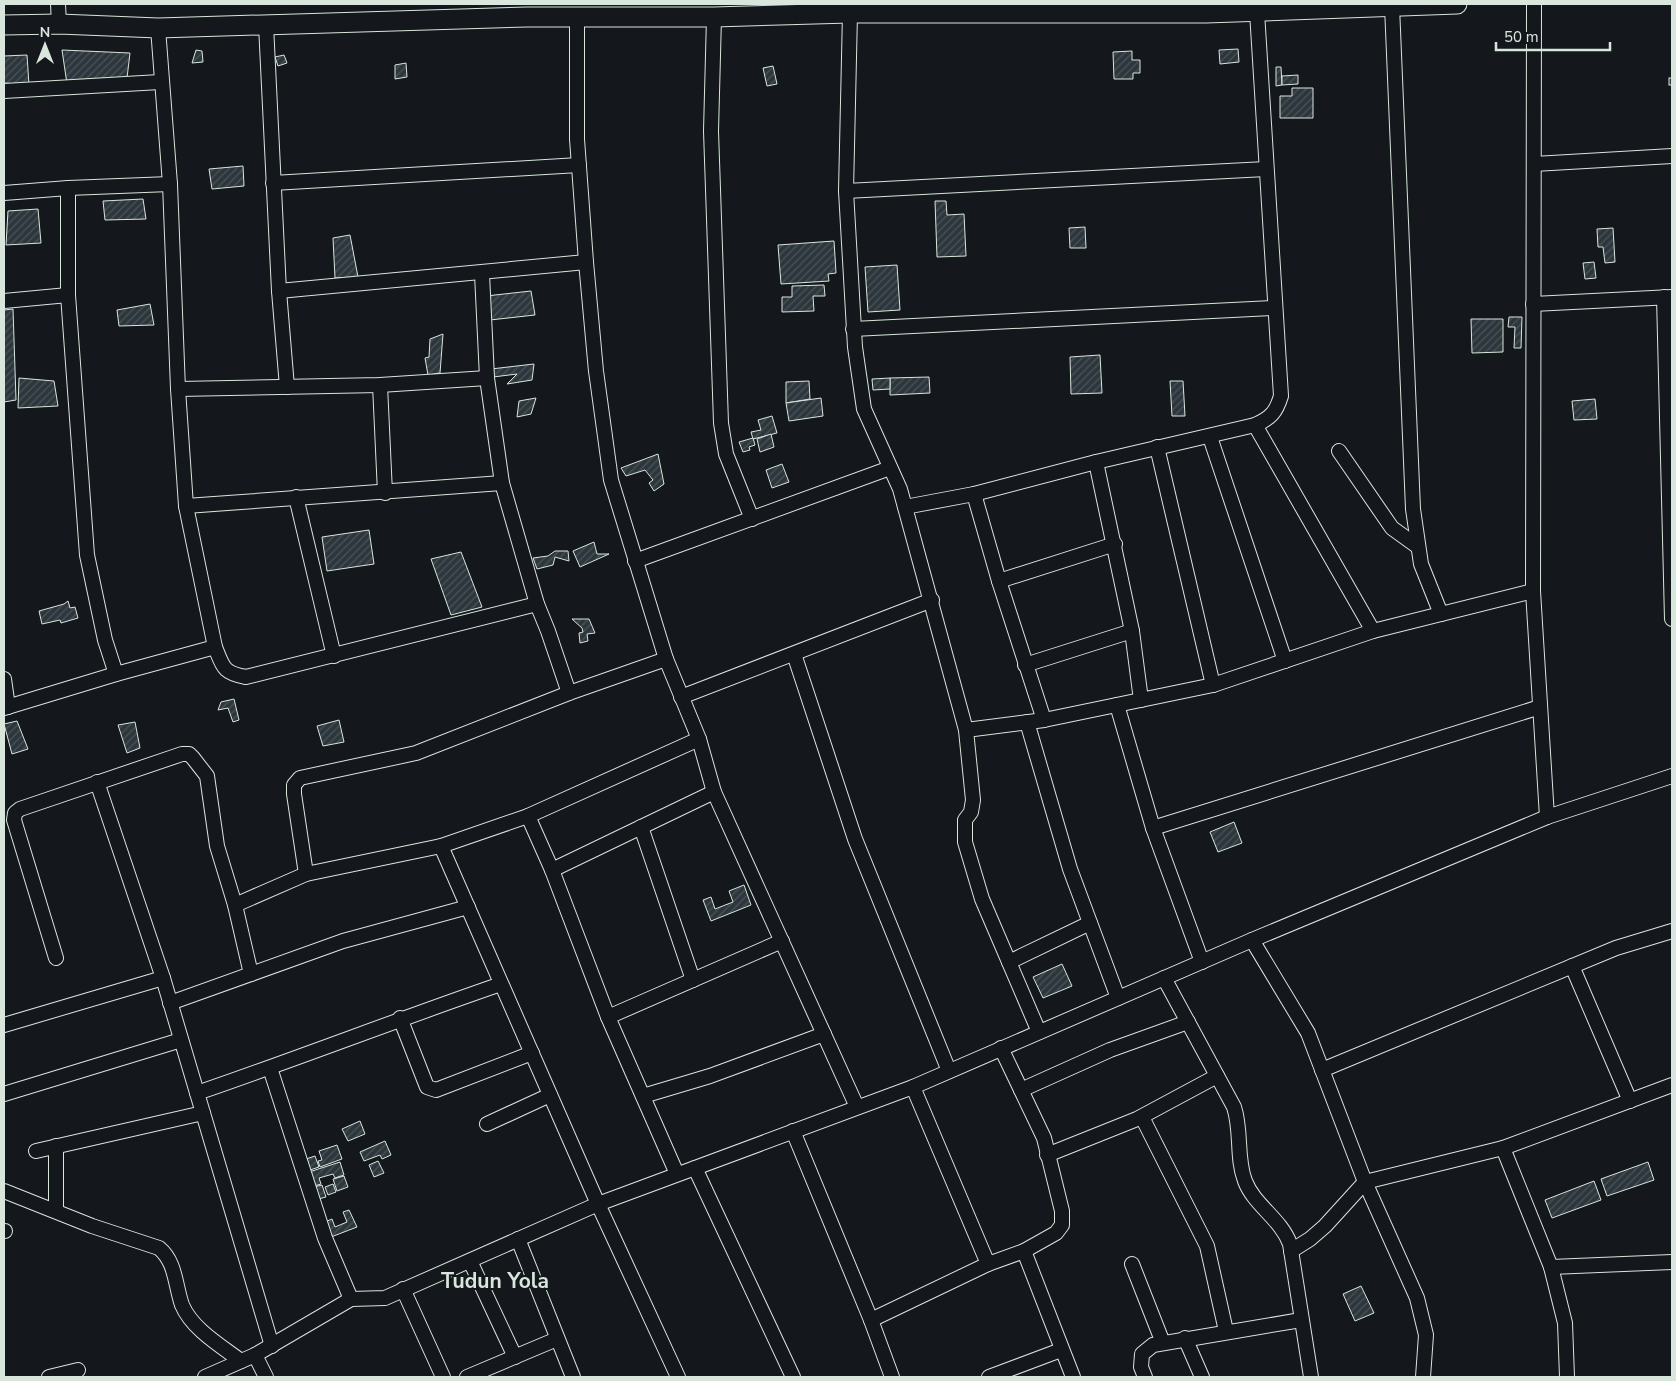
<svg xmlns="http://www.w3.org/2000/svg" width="1676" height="1381" viewBox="0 0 1676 1381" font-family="'Nunito Sans',sans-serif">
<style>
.building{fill:url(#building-hatch);stroke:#d8e6dc}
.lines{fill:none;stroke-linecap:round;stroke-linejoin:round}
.street-casing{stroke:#d8e6dc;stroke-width:16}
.secondary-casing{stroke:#d8e6dc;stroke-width:21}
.street{stroke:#14181c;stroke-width:14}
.secondary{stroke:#14181c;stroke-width:19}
.labels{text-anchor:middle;stroke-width:4;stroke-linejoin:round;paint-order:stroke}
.district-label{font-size:21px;font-weight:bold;fill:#d8e6dc;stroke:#14181c}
</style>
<defs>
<pattern id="building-hatch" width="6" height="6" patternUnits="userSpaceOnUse" patternTransform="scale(1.25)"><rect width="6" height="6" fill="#2c363c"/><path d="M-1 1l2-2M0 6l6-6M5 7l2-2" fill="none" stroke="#4a5358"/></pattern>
</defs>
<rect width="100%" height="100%" fill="#14181c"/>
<g class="building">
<path d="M1238 49 1239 62 1220 64 1219 50Z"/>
<path d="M62 50 130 53 127 78 67 84Z"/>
<path d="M196 50 202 51 203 62 192 63Z"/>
<path d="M1132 51V60H1140V73H1133V79H1114L1113 52Z"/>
<path d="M27 55 29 85 4 83V56Z"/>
<path d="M284 55 287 63 278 66 275 57Z"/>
<path d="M406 63 407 77 395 79V65Z"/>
<path d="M773 66 777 84 767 86 763 68Z"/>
<path d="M1276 67H1281L1282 85 1276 86Z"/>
<path d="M1298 75V84L1282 85V76Z"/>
<rect x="1669" y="78" width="3" height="7"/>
<path d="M1292 88H1313V118H1280V96H1292Z"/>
<path d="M243 166 244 186 212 189 209 169Z"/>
<path d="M143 199 146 219 105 220 103 201Z"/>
<path d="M935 201H946L947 215 964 214 966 256 937 257Z"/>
<path d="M38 209 41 243 6 245 8 211Z"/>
<path d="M1085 227 1086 248H1070L1069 228Z"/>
<path d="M1613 228 1615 262 1605 263 1603 247H1598L1597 229Z"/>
<path d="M350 235 358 277 335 278 333 238Z"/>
<path d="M834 241 836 273 828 274 829 281 781 284 778 245Z"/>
<path d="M1594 262 1596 278 1585 279 1583 263Z"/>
<path d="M897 265 900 310 868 312 865 267Z"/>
<path d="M824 285 825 296H813L814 311 782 312V297H792V286Z"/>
<path d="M531 291 535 315 490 320 486 296Z"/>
<path d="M150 304 154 325 119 326 117 310Z"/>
<path d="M13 309 16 400 4 402V310Z"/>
<path d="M1509 317H1522L1521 348H1514L1515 327H1508Z"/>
<path d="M1471 319H1503V352L1472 353Z"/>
<path d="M443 334 440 373 428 375 425 358 429 357 430 339Z"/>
<path d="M1100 355 1102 393 1071 394 1070 357Z"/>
<path d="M534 364 532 380 507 384 517 374 493 377 491 369Z"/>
<path d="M929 377 930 393 890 395V378Z"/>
<path d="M19 378 54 381 58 406 18 408Z"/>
<path d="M890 378V389L873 390 872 379Z"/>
<path d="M809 381 810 399 786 403V382Z"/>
<path d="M1170 381H1183L1185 416H1172Z"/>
<path d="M536 398 531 414 517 417 519 401Z"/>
<path d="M821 398 823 416 789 421 786 403Z"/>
<path d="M1595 399 1597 419 1574 420 1572 401Z"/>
<path d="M772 416 777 433 753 439 751 432 761 430 758 420Z"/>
<path d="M771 434 774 447 760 452 757 439Z"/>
<path d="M753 438 755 445 749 447 750 450 743 452 739 442Z"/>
<path d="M658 454 664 484 654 491 649 483 653 480 645 470 626 476 621 468Z"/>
<path d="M782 464 789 482 772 488 766 470Z"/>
<path d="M369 530 374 564 327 571 322 537Z"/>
<path d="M594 542 597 554H609L580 567 573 551Z"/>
<path d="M555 551H568L569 561 555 557 553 565 537 569 533 558 548 556Z"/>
<path d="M461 552 482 607 451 615 431 559Z"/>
<path d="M68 601 70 608 75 607 78 618 61 623 60 620 42 624 39 611 64 604Z"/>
<path d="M572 619H589L595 633 587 634 588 641 580 643 579 633 583 632 582 628Z"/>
<path d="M234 699 239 720 233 722 228 708 218 710 221 702Z"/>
<path d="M339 720 344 742 323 746 317 726Z"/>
<path d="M17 721 28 749 12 754 4 724Z"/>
<path d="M135 722 140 748 127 753 118 725Z"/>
<path d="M1234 822 1242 843 1218 852 1210 832Z"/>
<path d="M744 885 751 905 711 921 703 900 711 897 715 909 733 902 729 891Z"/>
<path d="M1062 964 1072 986 1043 998 1033 977Z"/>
<path d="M360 1121 365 1134 348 1141 342 1129Z"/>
<path d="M385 1141 391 1155 382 1159 380 1155 364 1161 360 1152Z"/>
<path d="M337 1145 342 1159 320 1167 318 1161 322 1160 319 1151Z"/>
<path d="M315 1156 319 1167 310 1170 306 1159Z"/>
<path d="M378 1161 384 1173 374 1177 369 1165Z"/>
<path d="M340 1162 344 1175 335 1178 333 1174 319 1178 321 1184 314 1186 309 1172Z"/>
<path d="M1648 1162 1654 1180 1607 1196 1601 1179Z"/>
<path d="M344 1176 348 1187 337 1191 333 1179Z"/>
<path d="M1594 1181 1601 1200 1552 1218 1545 1200Z"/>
<path d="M333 1184 336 1192 328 1195 325 1187Z"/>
<path d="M322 1185 326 1197 318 1199 314 1187Z"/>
<path d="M349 1210 357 1227 331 1237 325 1222 332 1219 335 1227 347 1222 343 1212Z"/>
<path d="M1361 1286 1374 1313 1355 1321 1343 1294Z"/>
</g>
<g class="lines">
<g class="street-casing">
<g id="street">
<path d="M58 4 59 24"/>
<path d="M1534 4 1533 591 1547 817"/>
<path d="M1392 6 1413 509 1421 564 1441 614"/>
<path d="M850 13 846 191 855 347 864 409 900 489 966 730 973 800 971 812 965 820V842L982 899 1039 1032"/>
<path d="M714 17 711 131 721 423 726 454 752 519"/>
<path d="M577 18V139L586 262 596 371 611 480 666 659 699 739 714 792 857 1107"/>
<path d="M266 25 279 291 287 387"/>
<path d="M158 28 170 184 178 389 186 506 215 647C223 667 223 673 246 677L537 604"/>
<path d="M4 91 160 82"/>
<path d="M1534 164 1672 156"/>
<path d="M273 183 579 165"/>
<path d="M68 188V295L87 555 105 640 116 674"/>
<path d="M846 191 1266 169"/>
<path d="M4 193 68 188 170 184"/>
<path d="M482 274 487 378 502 483 537 604 548 631 569 693"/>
<path d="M279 291 586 262"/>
<path d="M1664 297 1672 619"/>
<path d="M4 301 68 295"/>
<path d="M1533 304 1672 297"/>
<path d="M853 329 1274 308"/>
<path d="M380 385 385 493"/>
<path d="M178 389 380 385 487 378"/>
<path d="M1255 425 1373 631"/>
<path d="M1210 437 1285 661"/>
<path d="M1157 447 1213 685"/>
<path d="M1339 451 1392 528 1417 546"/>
<path d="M1096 462 1132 631 1141 700"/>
<path d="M974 494 999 581 1044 720"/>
<path d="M296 497 334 656"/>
<path d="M186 506 502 483"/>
<path d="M905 507 974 494 1096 462 1255 425C1271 418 1276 412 1281 396L1257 12"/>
<path d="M635 561 890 468"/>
<path d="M999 581 1115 544"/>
<path d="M794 654 855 839 949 1071"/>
<path d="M1025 665 1132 631"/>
<path d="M4 679 8 707"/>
<path d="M681 697 932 600"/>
<path d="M1117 705 1153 828 1202 962"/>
<path d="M4 708 116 674 215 647"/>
<path d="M1027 722 1070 869 1118 998"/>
<path d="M966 730 1044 720 1213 685 1373 631 1533 591"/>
<path d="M97 782 163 978 272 1346"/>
<path d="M528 816 552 870 608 1017 677 1174"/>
<path d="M641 827 693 980"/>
<path d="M1153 828 1540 707"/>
<path d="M441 846 598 1204 678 1377"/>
<path d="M552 870 714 792"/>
<path d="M306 874 294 794V785L300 778 416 753 569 693 666 659"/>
<path d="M235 905 306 874 441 846 528 816 699 739"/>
<path d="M1252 940 1308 1033 1365 1182 1417 1298 1426 1335 1423 1377"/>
<path d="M56 958 14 820 15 813 20 809 182 754H189L193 758 207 776 217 846 235 905 251 974"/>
<path d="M1009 962 1090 923"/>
<path d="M1572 966 1630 1101"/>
<path d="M1164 978 1234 1107C1242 1131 1236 1158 1245 1181 1254 1205 1281 1219 1290 1244L1311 1377"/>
<path d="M170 1003 343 941 468 907"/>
<path d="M608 1017 782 941"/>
<path d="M400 1018 427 1087 436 1090 532 1053"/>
<path d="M4 1025 163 978"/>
<path d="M270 1068 325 1238 351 1299"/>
<path d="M1322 1070 1616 948 1672 931"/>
<path d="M913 1087 988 1264"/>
<path d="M1021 1090 1110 1050 1188 1022"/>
<path d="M197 1093C299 1058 399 1019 501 984"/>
<path d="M4 1094 181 1040"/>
<path d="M643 1096 710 1076 824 1034"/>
<path d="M1142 1117 1207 1246 1226 1331"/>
<path d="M487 1124 550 1095"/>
<path d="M793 1131 871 1320 892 1377"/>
<path d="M1503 1148 1551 1267 1565 1323 1567 1377"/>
<path d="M36 1151 203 1113"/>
<path d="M1047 1155 1137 1119 1217 1076"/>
<path d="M695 1168 793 1377"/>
<path d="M4 1191 92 1226 159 1248C176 1262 175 1285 182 1305 192 1329 221 1346 241 1361"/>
<path d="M56 1210V1146"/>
<path d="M4 1231H5"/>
<path d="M518 1239 573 1377"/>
<path d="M1024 1251 1073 1377"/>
<path d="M1291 1251 1310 1239 1325 1226 1365 1182 1503 1148 1672 1085"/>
<path d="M470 1261 515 1357"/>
<path d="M1132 1264 1163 1343"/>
<path d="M1551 1267 1672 1262"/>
<path d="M403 1289 443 1377"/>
<path d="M871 1320 988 1264 1024 1251 1056 1233 1062 1225V1211L1044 1138 1001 1048"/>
<path d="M1185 1338 1202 1377"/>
<path d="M255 1355 266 1377"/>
<path d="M49 1377 78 1370"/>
<path d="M205 1377 255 1355 351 1299 385 1298 598 1204 913 1087 1252 940 1547 817 1672 776"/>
<path d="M467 1377 557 1339"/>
<path d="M989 1377 1061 1350"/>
<path d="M1145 1377 1141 1367 1142 1354 1153 1345 1301 1320"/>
</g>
</g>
<g class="secondary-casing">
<path id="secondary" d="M4 25 59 24 158 28 527 17H714L850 13H1206L1457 4"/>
</g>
<use href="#street" class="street"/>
<use href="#secondary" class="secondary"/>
</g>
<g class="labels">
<g class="district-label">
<text x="495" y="1288">Tudun Yola</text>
</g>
</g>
<rect width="1676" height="1381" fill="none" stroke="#d8e6dc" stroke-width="10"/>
<g transform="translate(45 45)" stroke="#14181c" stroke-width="4" paint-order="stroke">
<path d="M0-4L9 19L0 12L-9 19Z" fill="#d8e6dc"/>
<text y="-8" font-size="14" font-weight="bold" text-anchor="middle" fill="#d8e6dc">N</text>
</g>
<path d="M1496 42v8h114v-8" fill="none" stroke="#d8e6dc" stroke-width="2.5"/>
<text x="1504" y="42" font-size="15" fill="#d8e6dc" stroke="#14181c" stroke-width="4" paint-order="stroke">50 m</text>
</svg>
